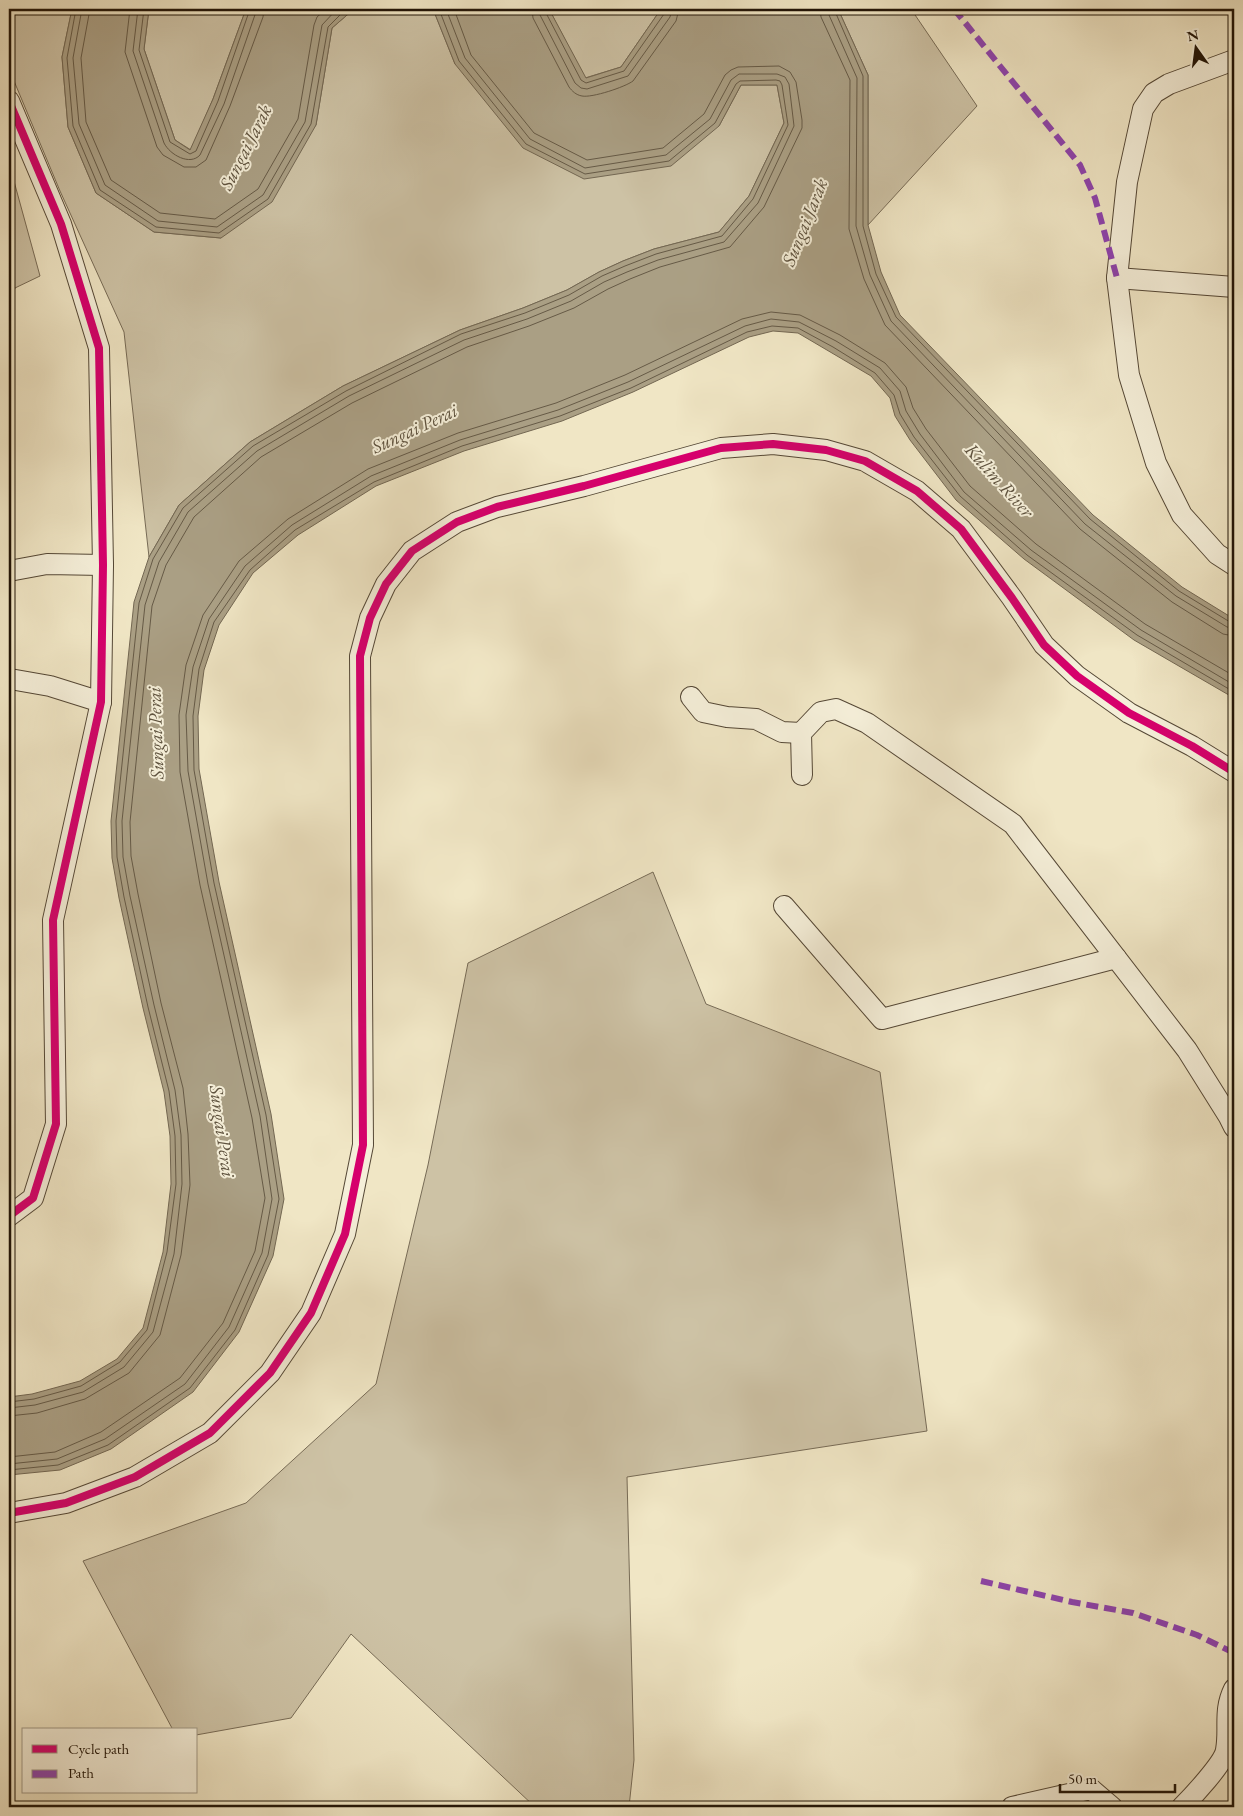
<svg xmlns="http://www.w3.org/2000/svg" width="1243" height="1816" viewBox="0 0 1243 1816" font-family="'EB Garamond',serif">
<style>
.green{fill:#cdc2a5;stroke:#776b56}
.water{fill:#aa9f84;stroke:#736752}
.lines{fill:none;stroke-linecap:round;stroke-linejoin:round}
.shore{stroke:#665a46;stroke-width:1}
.minor-casing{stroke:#554836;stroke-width:22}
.minor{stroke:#f5efd9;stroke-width:20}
.quiet{stroke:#8e44ad;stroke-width:6;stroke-dasharray:12 6;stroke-linecap:butt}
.cycleway-casing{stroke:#f5efd9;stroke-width:11}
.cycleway{stroke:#d6006c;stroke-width:8}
.labels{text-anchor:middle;stroke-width:4;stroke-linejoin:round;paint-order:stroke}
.water-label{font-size:19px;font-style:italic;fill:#5f533f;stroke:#f5efd9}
</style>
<rect width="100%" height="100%" fill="#f0e6c5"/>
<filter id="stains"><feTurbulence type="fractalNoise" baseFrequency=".004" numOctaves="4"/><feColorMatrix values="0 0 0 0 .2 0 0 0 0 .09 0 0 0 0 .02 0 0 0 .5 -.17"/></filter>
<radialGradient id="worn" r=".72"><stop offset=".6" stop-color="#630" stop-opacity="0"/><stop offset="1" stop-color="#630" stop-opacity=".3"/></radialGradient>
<g class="green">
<path d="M9 9H72L62 57 68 127 96 193 154 232 221 238 316 125 332 28 354 9H433L455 64 719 126 741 85H777L784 123 749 196 719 232 654 249 623 261 599 272 567 290 523 308 460 330 343 386 250 442 179 505 149 557 124 332 60 191 9 69Z"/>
<path d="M149 9H246L213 99 191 150 175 140 144 49Z"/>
<path d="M549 9H661L621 67 585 78Z"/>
<path d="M838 9H911L977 106 868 225V75Z"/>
<path d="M9 163 40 276 15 288 9 304Z"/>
<path d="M653 872 706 1004 880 1072 927 1431 627 1477 634 1760 629 1807H535L351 1634 291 1718 196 1735V1730H173L83 1561 246 1503 376 1384 428 1165 468 963Z"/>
</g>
<g class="water">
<path d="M72 9H149L144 49 175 140 190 150 213 99 246 9H354L332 28 316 125 272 202 221 238 154 232 96 193 68 127 62 57Z"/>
<path d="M433 9H549L586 78 621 67 661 9H838L868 75V225L881 272 900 315 1093 515 1182 587 1234 619V698L1134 640 1024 559 956 500 910 440 895 416 890 398 871 376 798 333 773 331 749 337 633 392 562 421 464 451 376 486 298 535 253 573 219 625 204 670 198 716 199 769 219 882 271 1114 284 1199 273 1256 239 1332 193 1392 111 1449 60 1470 9 1475V1397L32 1394 80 1381 117 1359 143 1328 163 1252 171 1184 170 1136 164 1092 143 1008 119 898 112 858 111 821 134 602 149 557 179 505 250 442 343 386 460 330 523 308 567 290 599 272 623 261 654 249 719 232 749 196 784 123 777 85H741L719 126 671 166 584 179 523 148 455 64Z"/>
</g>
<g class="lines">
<g class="shore">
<path d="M76 9 67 58 73 126 100 190 156 227 219 233 268 199 311 124 328 27 346 9"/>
<path d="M82 9 73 58 79 124 105 185 158 221 217 227 263 195 305 122 322 25 337 9"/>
<path d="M90 9 81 58 86 122 111 180 160 213 215 219 258 189 298 119 314 25 317 17 326 9"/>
<path d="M130 9 125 52 157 147 163 155 184 167H196L206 160 230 106 263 17 264 9"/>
<path d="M138 9 133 51 164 143C170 155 190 166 200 155L224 104 257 9"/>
<path d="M144 9 139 50 170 142 190 154 196 151 218 101 250 9"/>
<path d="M532 9 533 18 569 87C572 91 576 95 582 96 592 98 625 87 633 81L676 21 679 9"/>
<path d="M539 9 540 15 575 83 581 88 587 89 628 76 670 17 672 9"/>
<path d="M545 9 546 13 581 80 586 83 624 71 664 14 665 9"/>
<path d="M820 9 821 17 850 80 849 229 864 279 885 325 1080 529 1172 602 1223 634 1234 636"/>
<path d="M828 9 829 15 857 78 856 226 870 275 891 321 1085 524 1176 596 1227 627 1234 629"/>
<path d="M834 9 863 76V226L876 274 896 317 1090 519 1179 591 1230 622H1234"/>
<path d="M9 1402 34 1399 81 1386 120 1362 147 1330 167 1252 176 1184 175 1136 169 1091 148 1007 124 897 117 857 116 821 139 603 153 559 183 508 253 446 346 391 461 334 525 313 569 295 602 276 625 266 656 254 722 236 753 199 788 125 782 85 780 81 776 80 740 81 736 84 715 123 669 161 585 174 526 144 459 61 439 9"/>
<path d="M9 1408 35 1405 83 1392 124 1367 153 1332 174 1254 182 1184 181 1135 175 1090 154 1005 130 896 123 857 122 821 145 605 159 562 188 512 257 451 349 396 464 340 527 319 571 301 604 282 627 272 658 260 724 242 758 203 794 126 789 84 785 77 777 74H739L731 80 710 119 666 155 585 168 530 139 465 58 446 9"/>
<path d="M9 1416 37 1413 85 1399 129 1373 160 1335 181 1255 190 1185 188 1134 183 1088 161 1003 138 894 131 856 130 822 152 606 166 565 194 517 261 457 352 403 467 347 529 326 574 308 608 289 630 279 660 267 730 247 764 207 802 128V120L796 82 790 72 779 66 738 67 731 70 725 75 704 114 663 148 587 160 534 133 471 55 454 9"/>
<path d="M9 1457 55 1452 101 1432 180 1378 223 1323 255 1251 265 1198 252 1118 200 885 180 772 179 715 186 665 203 615 239 561 288 519 368 469 458 433 556 403 625 375 742 319 771 312 800 315 840 335 885 363 906 387 913 408 926 429 970 486 1036 544 1145 624 1234 676"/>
<path d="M9 1464 57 1459 105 1439 185 1384 229 1327 262 1253 272 1199 260 1116 208 884 188 771 186 715 193 667 209 619 245 566 292 525 371 476 460 440 558 410 628 382 745 326 771 319 799 322 836 341 880 368 900 391 906 411 920 434 964 492 1031 550 1141 630 1234 685"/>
<path d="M9 1470 58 1465 108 1445 190 1388 235 1330 268 1255 279 1199 266 1115 214 883 194 770 193 716 199 669 214 622 250 570 295 530 374 482 462 446 560 416 631 388 747 332 772 326 798 328 833 347 875 373 894 395 900 414 914 437 960 496 1027 555 1137 635 1234 692"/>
</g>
<g class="minor-casing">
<g id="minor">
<path d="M1234 60 1169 84 1154 93 1143 109 1127 182 1117 278 1129 375 1156 463 1182 515 1217 554 1234 565"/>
<path d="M9 101 61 224 99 348 103 565 101 702 53 920 56 1124 33 1198 9 1216"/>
<path d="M1117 278 1234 287"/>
<path d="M9 571 47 564 103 565"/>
<path d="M9 681 10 679 50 686 101 702"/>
<path d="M691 697 703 712 727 717 756 719 782 732 801 733"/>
<path d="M802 775 801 733 821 712 836 709 867 723 1013 824 1187 1050 1229 1117 1234 1127"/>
<path d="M784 906 882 1019 1116 958"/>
<path d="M9 1513 66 1503 135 1477 210 1433 270 1373 311 1313 345 1234 363 1145 360 656 370 618 386 584 412 551 457 522 497 507 584 486 721 448 773 444 826 450 865 461 917 491 961 529 1012 598 1044 645 1077 676 1129 713 1192 746 1234 772"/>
<path d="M1012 1807 1091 1789 1112 1807"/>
<path d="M1182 1807C1192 1797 1224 1763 1226 1750 1230 1728 1223 1711 1234 1689"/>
</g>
</g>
<use href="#minor" class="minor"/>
<g class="quiet">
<path d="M954 9 1080 165 1095 198 1117 278"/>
<path d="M981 1581 1072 1602 1133 1613 1197 1635 1234 1653"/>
</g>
<g class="cycleway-casing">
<g id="cycleway">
<path d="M9 101 61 224 99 348 103 565 101 702 53 920 56 1124 33 1198 9 1216"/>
<path d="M9 1513 66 1503 135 1477 210 1433 270 1373 311 1313 345 1234 363 1145 360 656 370 618 386 584 412 551 457 522 497 507 584 486 721 448 773 444 826 450 865 461 917 491 961 529 1012 598 1044 645 1077 676 1129 713 1192 746 1234 772"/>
</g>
</g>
<use href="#cycleway" class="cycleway"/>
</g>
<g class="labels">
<g class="water-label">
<text transform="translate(245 147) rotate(-63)" y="7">Sungai Jarak</text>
<text transform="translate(804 222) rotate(-68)" y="7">Sungai Jarak</text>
<text transform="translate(414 428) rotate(-25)" y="7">Sungai Perai</text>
<text transform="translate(1000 480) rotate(48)" y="7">Kulim River</text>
<text transform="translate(155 733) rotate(-92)" y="7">Sungai Perai</text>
<text transform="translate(223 1131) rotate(82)" y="7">Sungai Perai</text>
</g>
</g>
<rect width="1243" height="1816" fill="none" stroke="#f0e6c5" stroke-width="30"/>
<rect x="10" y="10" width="1223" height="1796" fill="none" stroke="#211407" stroke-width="2.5"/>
<rect x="15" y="15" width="1213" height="1786" fill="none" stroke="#211407"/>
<rect x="22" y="1728" width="175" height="65" fill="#f5efd9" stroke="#a09785"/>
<rect x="32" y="1745" width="25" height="8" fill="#d6006c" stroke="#a09785"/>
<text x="68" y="1754" font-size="15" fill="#211407">Cycle path</text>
<rect x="32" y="1770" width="25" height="8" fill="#8e44ad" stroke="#a09785"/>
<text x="68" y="1778" font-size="15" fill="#211407">Path</text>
<g transform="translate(1196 48) rotate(346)" stroke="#f5efd9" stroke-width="4" paint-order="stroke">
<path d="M0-4L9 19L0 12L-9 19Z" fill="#211407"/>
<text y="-8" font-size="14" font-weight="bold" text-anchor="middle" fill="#211407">N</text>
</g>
<path d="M1060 1784v8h115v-8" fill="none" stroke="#211407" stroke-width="2.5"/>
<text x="1068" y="1784" font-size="15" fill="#211407" stroke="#f5efd9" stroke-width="4" paint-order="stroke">50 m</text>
<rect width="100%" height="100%" filter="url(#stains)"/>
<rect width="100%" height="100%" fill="url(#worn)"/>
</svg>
